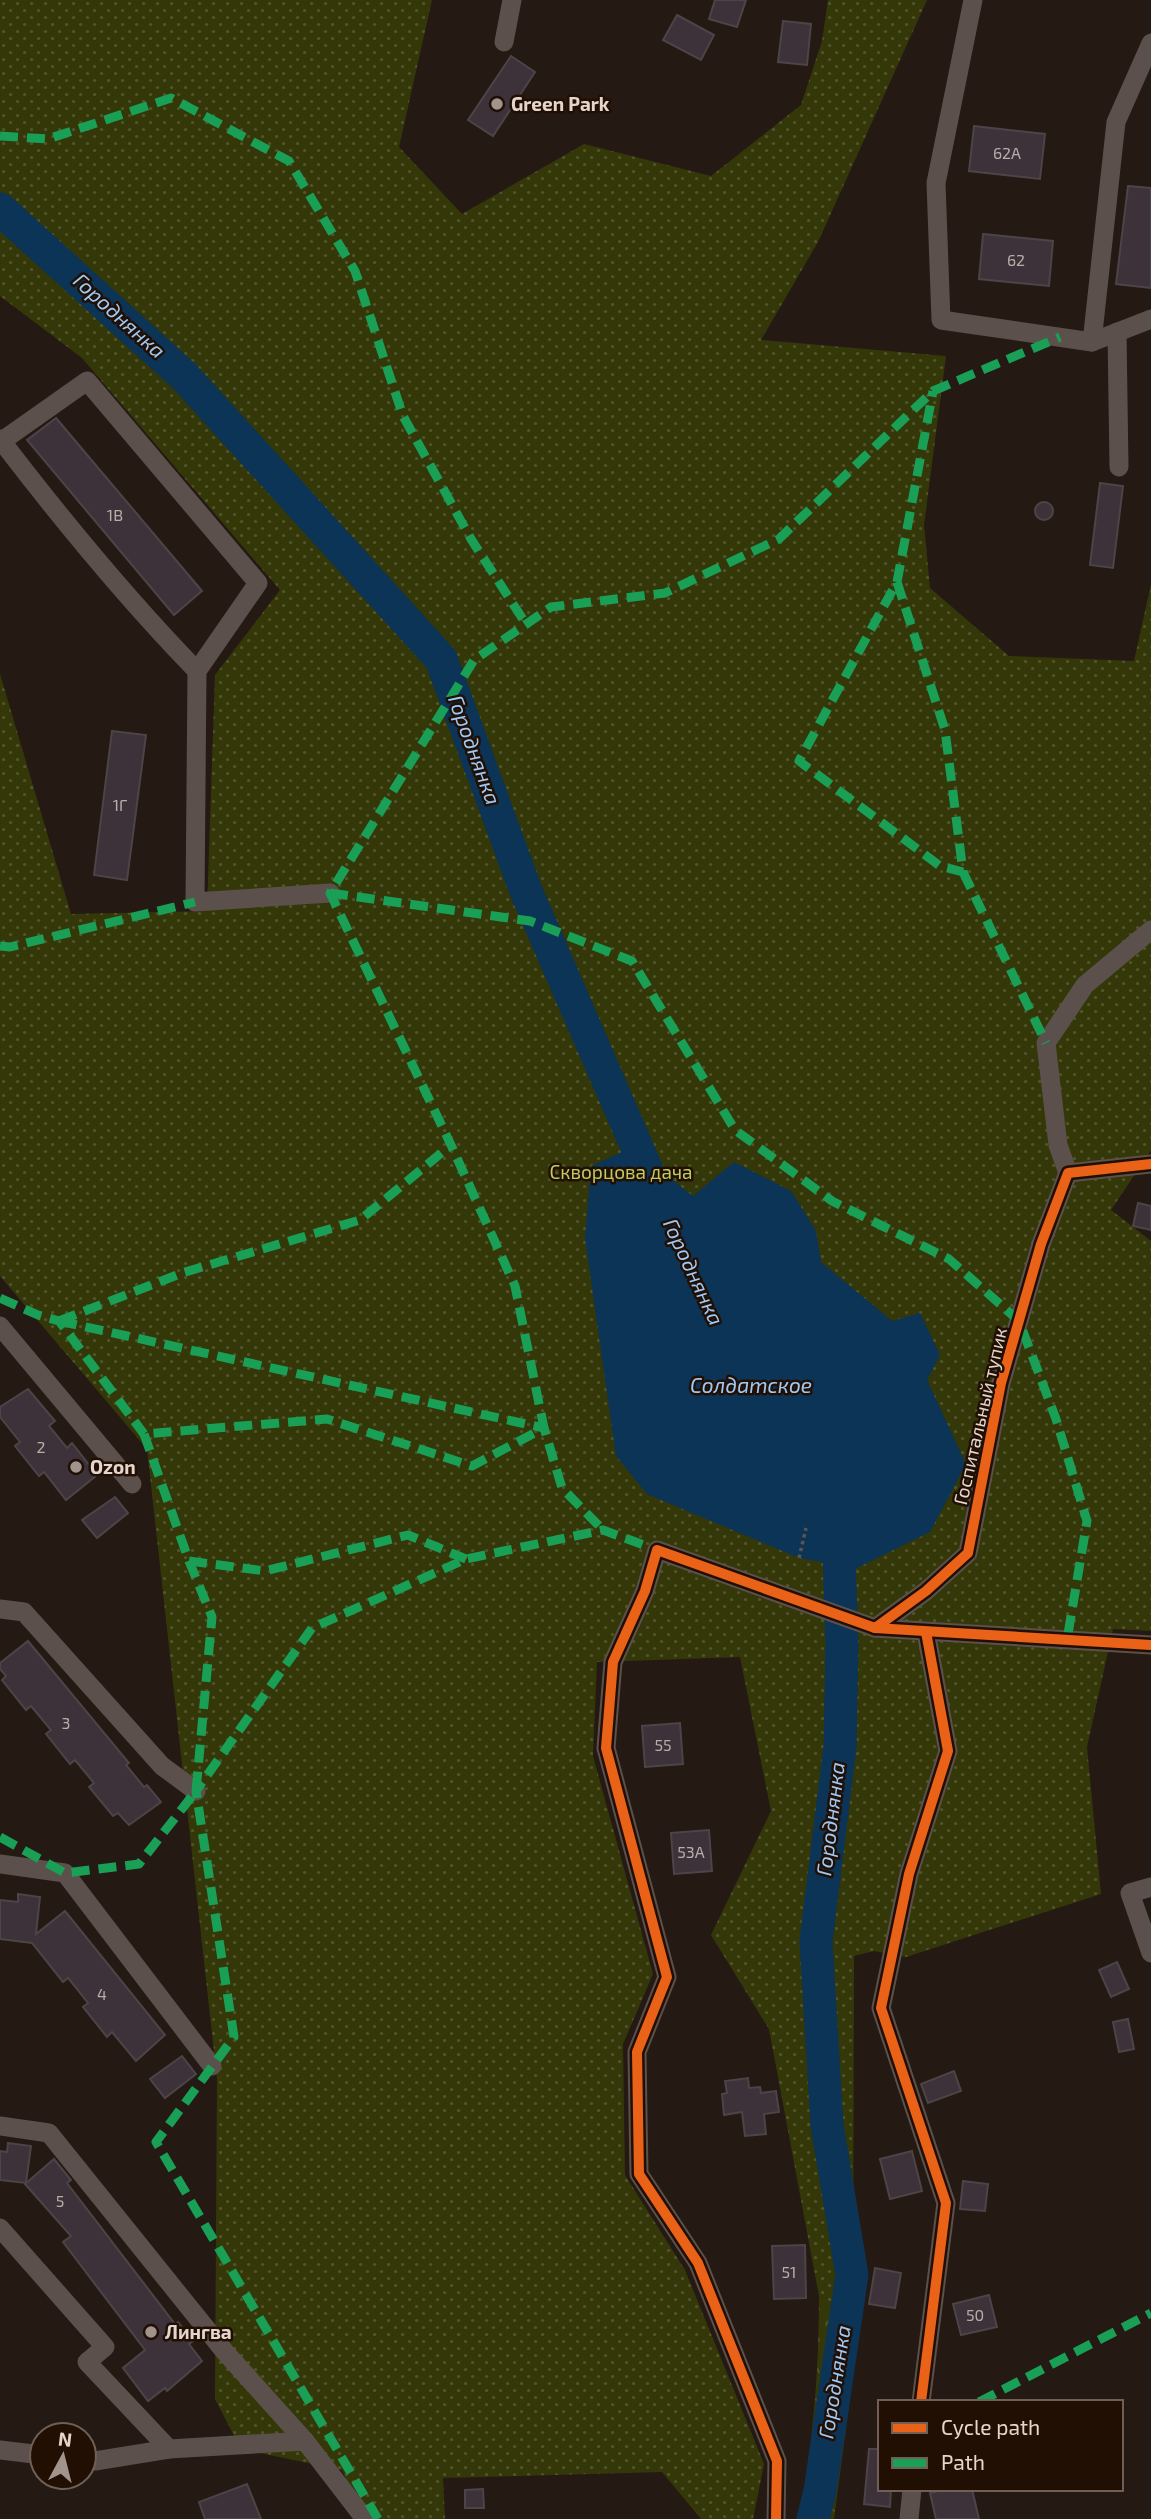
<svg xmlns="http://www.w3.org/2000/svg" width="1151" height="2519" viewBox="0 0 1151 2519" font-family="'Exo 2',sans-serif">
<style>
.forest{fill:url(#forest-crowns)}
.park{fill:url(#park-dots)}
.water{fill:#0b3456}
.lines{fill:none;stroke-linecap:round;stroke-linejoin:round}
.river{stroke:#0b3456;stroke-width:33}
.building{fill:#3e323a;stroke:#4c4446;stroke-width:2}
.path{stroke:#5e544f;stroke-width:3.5;stroke-dasharray:3.5 3.5;stroke-linecap:butt}
.minor{stroke:#5b504b;stroke-width:19}
.quiet{stroke:#1a9f57;stroke-width:9;stroke-dasharray:18 9;stroke-linecap:butt}
.cycleway-casing{stroke:#220f04;stroke-width:15}
.cycleway{stroke:#ea6118;stroke-width:10}
.poi-dot{fill:#a1948c;stroke:#220f04;stroke-width:2.5}
.labels{text-anchor:middle;stroke-width:5;stroke-linejoin:round;paint-order:stroke}
.number-label{font-size:16px;fill:#baada8}
.poi-label{font-size:19px;font-weight:bold;fill:#e4d6cd;stroke:#220f04;text-anchor:start}
.park-label{font-size:19px;fill:#bdcc61;stroke:#220f04}
.street-label{font-size:19px;fill:#e4d6cd;stroke:#220f04}
.water-label{font-size:21px;font-style:italic;fill:#9cc9f6;stroke:#220f04}
</style>
<defs>
<pattern id="forest-crowns" width="20" height="18" patternUnits="userSpaceOnUse" patternTransform="scale(1.75)"><rect width="20" height="18" fill="#343809"/><path d="M2 6a3 3 0 1 1 6 0M12 15a3 3 0 1 1 6 0" fill="none" stroke="#51542c"/></pattern>
<pattern id="park-dots" width="8" height="8" patternUnits="userSpaceOnUse" patternTransform="scale(1.75)"><rect width="8" height="8" fill="#343809"/><path d="M2 2h.1M6 6h.1" fill="none" stroke="#51542c" stroke-width="1.8" stroke-linecap="round"/></pattern>
</defs>
<rect width="100%" height="100%" fill="#241913"/>
<path class="forest" d="M819 2296 853 2313 857 2346 834 2519H799C813 2444 819 2372 819 2296Z"/>
<path class="park" d="M0 0H432L399 147 462 214 584 144 711 176 801 105 822 41 828 0H927L818 242 761 340 946 356 924 525 930 588 1009 656 1134 661 1151 584V1150L1111 1210 1151 1241V1631L1113 1629 1087 1747 1101 1894 906 1957 874 1951 854 1956 853 2313 819 2296 769 2029 711 1935 771 1811 740 1657 597 1662 593 1756 653 1974 623 2044 625 2175 685 2270 764 2464 753 2519H701L662 2472 443 2478 445 2519H363L342 2470 241 2449 215 2399 217 2078 147 1449 0 1276V674L71 914 207 911 215 675 280 590 82 358 0 296Z"/>
<path class="water" d="M631 1148 693 1196 734 1162 791 1191 816 1231 821 1262 892 1321 920 1313 940 1355 927 1380 966 1464 930 1532 857 1568 799 1558 647 1494 616 1456 585 1238 591 1166Z"/>
<g class="lines">
<g class="river">
<path d="M0 209 184 376 441 659 526 891 659 1198"/>
<path d="M813 2519 820 2491 852 2275 827 2125 816 1941 840 1747 842 1646 838 1525 835 1520"/>
</g>
</g>
<g class="building">
<path d="M715 0H746L737 27 709 19Z"/>
<path d="M677 15 714 35 701 60 663 40Z"/>
<path d="M783 21 811 24 807 65 778 62Z"/>
<path d="M511 56 535 72 493 136 468 120Z"/>
<path d="M974 126 1045 134 1040 179 969 171Z"/>
<path d="M1128 186 1151 188V288L1116 284Z"/>
<path d="M983 234 1053 241 1049 286 979 279Z"/>
<path d="M56 418 202 591 174 615 27 440Z"/>
<path d="M1100 483 1123 486 1113 568 1090 565Z"/>
<circle cx="1044" cy="511" r="9"/>
<path d="M112 731 146 735 127 880 94 875Z"/>
<path d="M1138 1203 1151 1206V1230L1133 1226Z"/>
<path d="M28 1389 55 1421 49 1426 67 1448 72 1443 97 1475 66 1500 44 1472 39 1476 15 1446 20 1442 0 1417V1407Z"/>
<path d="M115 1497 128 1513 97 1538 82 1520Z"/>
<path d="M28 1641 129 1763 126 1765 144 1787 147 1785 161 1802 129 1825 118 1813 113 1816 89 1787 94 1783 75 1760 70 1764 46 1734 51 1730 31 1706 26 1710 2 1680 6 1676 0 1669V1663Z"/>
<path d="M680 1723 683 1764 645 1767 642 1726Z"/>
<path d="M709 1830 712 1871 674 1874 671 1833Z"/>
<path d="M18 1894 40 1897 36 1934 65 1911 165 2035 136 2061 112 2032 107 2037 83 2007 88 2003 68 1978 63 1982 32 1943 0 1939V1900L18 1902Z"/>
<path d="M1117 1962 1129 1989 1111 1997 1099 1970Z"/>
<path d="M1128 2019 1134 2049 1119 2052 1113 2022Z"/>
<path d="M182 2056 196 2074 165 2098 150 2079Z"/>
<path d="M954 2071 961 2091 928 2103 921 2084Z"/>
<path d="M748 2078 749 2088 760 2087 761 2093 776 2091 779 2112 764 2114 766 2134 745 2136 742 2112 724 2115 722 2094 727 2093 725 2081Z"/>
<path d="M8 2143 31 2146 26 2183 0 2180V2151L7 2152Z"/>
<path d="M912 2151 922 2191 890 2199 880 2159Z"/>
<path d="M54 2159 71 2180 67 2183 175 2324 178 2322 193 2341 189 2344 202 2361 167 2391 165 2388 148 2401 123 2368 145 2350 63 2242 71 2236 25 2184Z"/>
<path d="M963 2181 988 2184 985 2211 960 2209Z"/>
<path d="M805 2245 806 2298 774 2299 772 2246Z"/>
<path d="M875 2268 901 2273 895 2308 869 2304Z"/>
<path d="M989 2295 997 2327 961 2335 953 2304Z"/>
<path d="M869 2449H880V2489H891L890 2507 864 2504Z"/>
<path d="M247 2484 261 2519H205L199 2502Z"/>
<path d="M483 2489 484 2508H465V2490Z"/>
<path d="M947 2489H972L979 2519H936L930 2493Z"/>
</g>
<g class="lines">
<path class="path" d="M799 1558 806 1528"/>
<g class="minor">
<path d="M973 0 936 183 941 320 1092 342 1151 319"/>
<path d="M504 42 512 0"/>
<path d="M1117 332 1119 467"/>
<path d="M1092 342 1116 122 1151 43"/>
<path d="M0 439C62 520 126 598 197 671"/>
<path d="M2 441 87 381 258 583 197 671 195 902 330 893"/>
<path d="M1068 1173 1058 1145 1046 1043 1085 985 1151 930"/>
<path d="M0 1326 132 1484"/>
<path d="M0 1609 24 1612 162 1766 196 1791"/>
<path d="M875 1628 926 1591 968 1553 1001 1383 1041 1244 1068 1173 1151 1164"/>
<path d="M0 1864 65 1873 212 2066"/>
<path d="M1151 1887 1130 1893 1151 1953"/>
<path d="M0 2126 49 2133 225 2352 305 2441"/>
<path d="M0 2228 105 2347 87 2362 169 2449"/>
<path d="M921 2402 946 2203 881 2008 909 1874 948 1751 926 1632"/>
<path d="M0 2450 42 2455"/>
<path d="M84 2460 95 2461 169 2449 305 2441 365 2519"/>
<path d="M776 2519 777 2461 698 2263 639 2174 637 2052 667 1977 606 1748 613 1662 645 1591 657 1550 875 1628 1151 1645"/>
<path d="M909 2519 912 2489"/>
</g>
<g class="quiet">
<path d="M0 136 48 139 171 98 289 161 355 271 403 416 471 539 526 624"/>
<path d="M897 582 945 730 963 872 940 866 799 761 897 582 933 391"/>
<path d="M963 872 1046 1043"/>
<path d="M330 893 530 921 632 961 735 1130 832 1201 949 1259 1019 1321 1056 1419 1087 1521 1067 1640"/>
<path d="M0 946 10 947 195 902"/>
<path d="M0 1298 38 1315 59 1321 144 1434"/>
<path d="M59 1321 544 1428 562 1488 603 1530"/>
<path d="M59 1321 182 1273 360 1220 451 1145"/>
<path d="M189 1561 265 1571 408 1535 466 1559"/>
<path d="M0 1837 65 1873 139 1864 196 1791 212 1617 189 1561 144 1434 327 1419 472 1466 544 1428 515 1286 451 1145 330 893 474 660 551 607 665 593 779 539 933 391 1060 337"/>
<path d="M979 2402 1151 2313"/>
<path d="M378 2519 156 2142 234 2037 196 1791 312 1628 466 1559 603 1530 657 1550"/>
</g>
<g class="cycleway-casing">
<g id="cycleway">
<path d="M875 1628 926 1591 968 1553 1001 1383 1041 1244 1068 1173 1151 1164"/>
<path d="M921 2402 946 2203 881 2008 909 1874 948 1751 926 1632"/>
<path d="M776 2519 777 2461 698 2263 639 2174 637 2052 667 1977 606 1748 613 1662 645 1591 657 1550 875 1628 1151 1645"/>
</g>
</g>
<use href="#cycleway" class="cycleway"/>
</g>
<g class="poi-dot">
<circle cx="497" cy="104" r="7"/>
<circle cx="76" cy="1467" r="7"/>
<circle cx="151" cy="2332" r="7"/>
</g>
<g class="labels">
<g class="number-label">
<text x="1007" y="159">62А</text>
<text x="1016" y="266">62</text>
<text x="115" y="521">1В</text>
<text x="120" y="811">1Г</text>
<text x="41" y="1453">2</text>
<text x="66" y="1729">3</text>
<text x="663" y="1751">55</text>
<text x="691" y="1858">53А</text>
<text x="102" y="2000">4</text>
<text x="60" y="2207">5</text>
<text x="789" y="2278">51</text>
<text x="975" y="2321">50</text>
</g>
<g class="poi-label">
<text x="511" y="111">Green Park</text>
<text x="90" y="1474">Ozon</text>
<text x="165" y="2339">Лингва</text>
</g>
<g class="park-label">
<text x="621" y="1179">Скворцова дача</text>
</g>
<g class="street-label">
<text transform="translate(980 1416) rotate(-77)" y="7">Госпитальный тупик</text>
</g>
<g class="water-label">
<text transform="translate(119 316) rotate(42)" y="7">Городнянка</text>
<text transform="translate(474 750) rotate(70)" y="7">Городнянка</text>
<text transform="translate(693 1272) rotate(65)" y="7">Городнянка</text>
<text x="751" y="1393">Солдатское</text>
<text transform="translate(831 1819) rotate(-83)" y="7">Городнянка</text>
<text transform="translate(835 2382) rotate(-81)" y="7">Городнянка</text>
</g>
</g>
<rect x="878" y="2400" width="245" height="91" fill="#220f04" stroke="#705f54" stroke-width="2"/>
<rect x="892" y="2423" width="35" height="10" fill="#ea6118" stroke="#705f54" stroke-width="2"/>
<text x="941" y="2435" font-size="21" fill="#e4d6cd">Cycle path</text>
<rect x="892" y="2458" width="35" height="10" fill="#1a9f57" stroke="#705f54" stroke-width="2"/>
<text x="941" y="2470" font-size="21" fill="#e4d6cd">Path</text>
<g transform="translate(63 2456) rotate(7)"><circle r="33" fill="#220f04" stroke="#705f54" stroke-width="2"/>
<path d="M0-5L12 26L0 18L-12 26Z" fill="#a1948c"/>
<text y="-10" font-size="19" font-weight="bold" text-anchor="middle" fill="#e4d6cd">N</text>
</g>
</svg>
